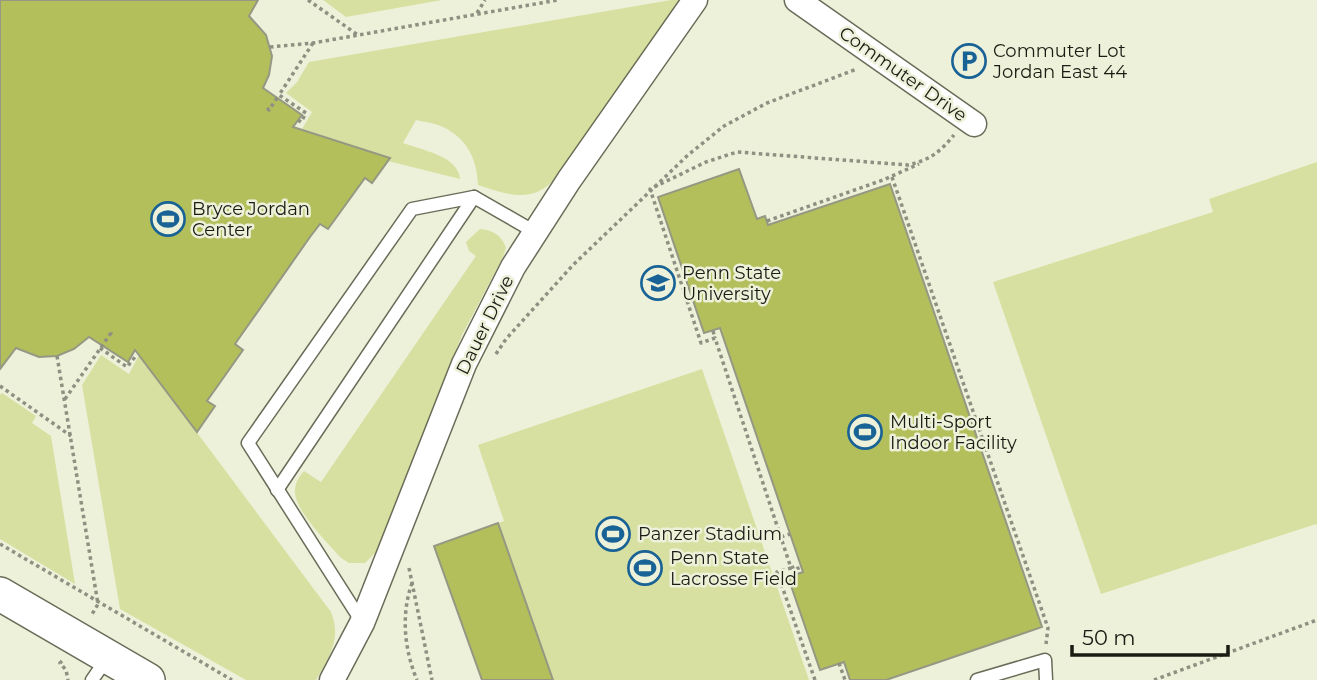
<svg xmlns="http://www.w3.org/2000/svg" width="1317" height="680" viewBox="0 0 1317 680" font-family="Montserrat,sans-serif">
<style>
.green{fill:#d7e0a1}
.building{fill:#b3bf5b;stroke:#959883;stroke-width:2}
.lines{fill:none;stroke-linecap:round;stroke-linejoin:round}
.service-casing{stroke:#696c58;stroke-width:15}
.minor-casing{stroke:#696c58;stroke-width:27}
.secondary-casing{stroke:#696c58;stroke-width:36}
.path{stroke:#8e9181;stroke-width:3.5;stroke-dasharray:3.5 3.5;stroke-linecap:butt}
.service{stroke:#fff;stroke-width:12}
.minor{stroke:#fff;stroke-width:24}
.secondary{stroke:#fff;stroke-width:33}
.labels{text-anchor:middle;stroke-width:5;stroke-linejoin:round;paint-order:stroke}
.poi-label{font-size:18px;fill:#1a1c13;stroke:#edf1da;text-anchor:start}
.street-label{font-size:18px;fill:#1a1c13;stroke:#edf1da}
</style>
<rect width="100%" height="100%" fill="#edf1da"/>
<g class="green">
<path d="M323 0H442L346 17Z"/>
<path d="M671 0H680L554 180C531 204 506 194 478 185 477 160 468 139 443 127 435 123 424 122 416 120L403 143C421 150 459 156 460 179L388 161 389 158 302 129 312 112 286 93 297 82 309 62Z"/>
<path d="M1317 162V526L1316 524 1101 594 993 282 1213 212 1209 199Z"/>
<path d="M480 229C492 230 502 235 506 248L503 257 462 335 378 550 365 563H349L341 558C328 543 294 510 295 491 295 482 299 477 304 471L321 482 476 256 469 251 466 242Z"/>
<path d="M101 355 129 374 139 355 331 612C342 639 329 657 316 680H246L120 609 82 385Z"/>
<path d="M702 369 809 680H482L434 546 504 521 478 445Z"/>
<path d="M2 393 36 416 32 423 51 436 75 584 0 539V395Z"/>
</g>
<g class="building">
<path d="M0 0H258L249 16 266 35 272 56 269 75 263 88 302 115 293 127 390 158 372 183 365 178 328 229 320 224 310 237 235 344 243 350 207 401 215 406 197 432 135 350 128 362 89 337 74 349 57 356 39 357 16 348 0 369Z"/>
<path d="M739 169 757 219 765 216 768 225 890 184 1042 627 886 680H850L844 662 820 670 788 577 803 572 720 328 704 333 658 197Z"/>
<path d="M498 523 553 680H482L434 546Z"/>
</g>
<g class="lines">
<g class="service-casing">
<g id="service">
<path d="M277 490 474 197"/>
<path d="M362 622 248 443 412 209 474 197 535 232"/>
<path d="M92 680 108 657"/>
<path d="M977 680 1045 660 1046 680"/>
</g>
</g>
<g class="minor-casing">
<g id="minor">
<path d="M797 0 974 124"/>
<path d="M332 680 362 623 464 364 513 267 569 180 695 0"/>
</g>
</g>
<g class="secondary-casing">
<path id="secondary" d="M0 594 148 680"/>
</g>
<g class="path">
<path d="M308 0 358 35"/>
<path d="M477 13 485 0"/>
<path d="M270 47 313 43 558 0"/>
<path d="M267 108 269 110 279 95"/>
<path d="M298 120 301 122 306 113 279 95 313 43"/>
<path d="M892 177 1048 628 1046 644"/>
<path d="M767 221 883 180 919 164"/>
<path d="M713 331 715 338"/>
<path d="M100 348 127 367 135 357 132 355"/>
<path d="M496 354 506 339 573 265 688 155 724 126 767 103 857 69"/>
<path d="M57 356 98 604 91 616"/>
<path d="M0 386 71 436"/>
<path d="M65 399 111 333 109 332"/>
<path d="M781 537 790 534"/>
<path d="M0 544 232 680"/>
<path d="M409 568 432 680"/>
<path d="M791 568 797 566 800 573"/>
<path d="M412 583C401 614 404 649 417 680"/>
<path d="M62 661 60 663 66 670 68 680"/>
<path d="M839 663 845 680"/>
<path d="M815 680 777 572 791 568 715 338 701 343 650 189 706 162 737 152 908 165C930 160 940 152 954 135"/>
<path d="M1154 680 1317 620"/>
</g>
<use href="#service" class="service"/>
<use href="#minor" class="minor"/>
<use href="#secondary" class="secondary"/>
</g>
<defs>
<g id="parking-ring" transform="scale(1.75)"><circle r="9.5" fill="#edf1da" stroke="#186295" stroke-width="1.5"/><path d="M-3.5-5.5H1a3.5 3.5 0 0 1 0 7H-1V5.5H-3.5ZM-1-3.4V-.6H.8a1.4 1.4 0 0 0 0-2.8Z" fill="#186295"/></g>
<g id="stadium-ring" transform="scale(1.75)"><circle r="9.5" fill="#edf1da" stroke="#186295" stroke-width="1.5"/><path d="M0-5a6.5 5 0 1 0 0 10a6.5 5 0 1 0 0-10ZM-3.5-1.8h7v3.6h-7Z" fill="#186295"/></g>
<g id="university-ring" transform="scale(1.75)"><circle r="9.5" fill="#edf1da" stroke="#186295" stroke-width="1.5"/><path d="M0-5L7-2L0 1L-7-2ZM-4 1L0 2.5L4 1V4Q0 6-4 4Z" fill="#186295"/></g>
</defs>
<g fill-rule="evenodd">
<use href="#parking-ring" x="969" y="61"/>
<use href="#stadium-ring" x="168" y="219"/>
<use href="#university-ring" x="658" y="283"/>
<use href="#stadium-ring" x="865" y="432"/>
<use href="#stadium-ring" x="613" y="534"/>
<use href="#stadium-ring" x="645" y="568"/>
</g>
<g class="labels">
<g class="poi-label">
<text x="993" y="57">Commuter Lot<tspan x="993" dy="21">Jordan East 44</tspan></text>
<text x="192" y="215">Bryce Jordan<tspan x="192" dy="21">Center</tspan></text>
<text x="682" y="279">Penn State<tspan x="682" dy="21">University</tspan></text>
<text x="890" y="428">Multi-Sport<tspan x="890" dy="21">Indoor Facility</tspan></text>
<text x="638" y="540">Panzer Stadium</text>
<text x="670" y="564">Penn State<tspan x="670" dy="21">Lacrosse Field</tspan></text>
</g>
<g class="street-label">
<text transform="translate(903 74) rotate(35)" y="6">Commuter Drive</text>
<text transform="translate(485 325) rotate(-64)" y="6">Dauer Drive</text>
</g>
</g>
<path d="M1072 645v10h156v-10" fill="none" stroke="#1a1c13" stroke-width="3.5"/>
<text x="1082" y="645" font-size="21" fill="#1a1c13" stroke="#edf1da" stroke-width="5" paint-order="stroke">50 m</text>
</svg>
